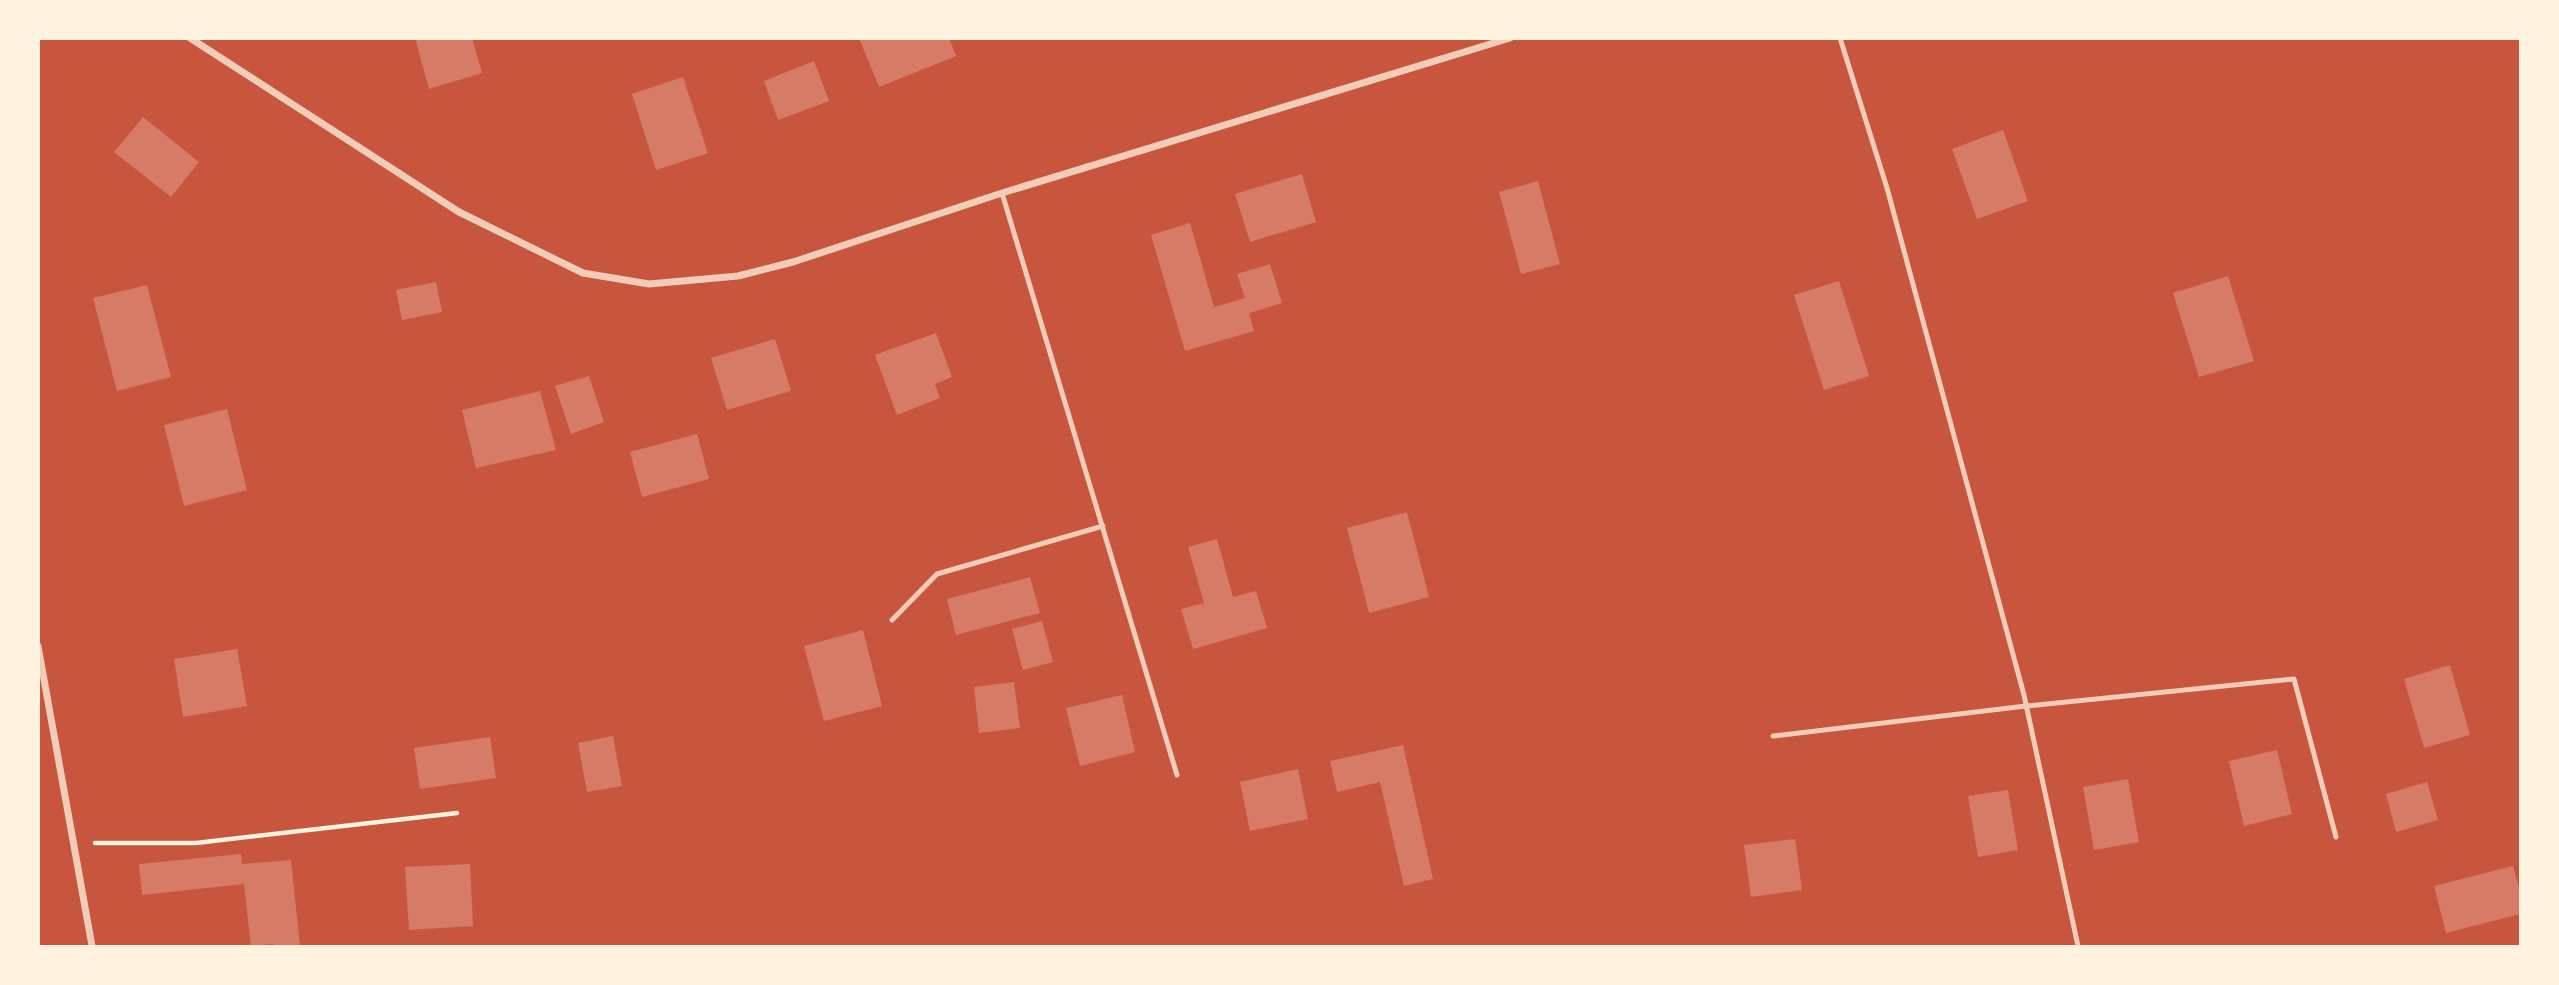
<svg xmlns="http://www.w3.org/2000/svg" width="2559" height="985" viewBox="0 0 2559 985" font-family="Poppins,sans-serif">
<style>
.building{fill:#d67c66}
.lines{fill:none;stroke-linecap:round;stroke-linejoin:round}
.path{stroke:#fff3e0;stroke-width:4.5}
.service{stroke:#f1ccb7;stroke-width:5}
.minor{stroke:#f1ccb7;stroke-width:7}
</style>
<rect width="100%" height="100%" fill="#c8553d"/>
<g class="building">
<path d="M415 38H472L482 73 429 89Z"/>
<path d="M859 38H949L956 56 879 87Z"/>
<path d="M814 61 829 101 778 120 764 81Z"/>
<path d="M683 77 708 153 656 170 632 94Z"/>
<path d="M143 117 199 162 171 197 114 152Z"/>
<path d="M2003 130 2028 201 1977 219 1952 149Z"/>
<path d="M1302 174 1316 222 1250 242 1235 194Z"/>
<path d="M1538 181 1560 264 1521 274 1499 192Z"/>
<path d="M1190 223 1214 307 1245 298 1237 274 1270 264 1282 303 1249 313 1254 331 1185 351 1151 235Z"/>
<path d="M2228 276 2254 361 2199 377 2173 293Z"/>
<path d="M1839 281 1869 376 1824 390 1794 295Z"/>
<path d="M436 282 442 312 402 320 396 290Z"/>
<path d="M147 285 171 377 117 391 93 298Z"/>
<path d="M936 333 952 377 935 384 940 398 897 415 875 355Z"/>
<path d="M775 339 791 391 727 410 711 358Z"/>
<path d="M589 376 604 422 571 434 555 386Z"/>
<path d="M540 391 556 450 476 468 462 410Z"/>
<path d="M227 409 247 490 184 506 164 425Z"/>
<path d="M697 434 709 479 642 497 630 452Z"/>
<path d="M1407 512 1429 597 1369 613 1347 528Z"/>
<path d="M1217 539 1233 597 1256 591 1267 628 1193 649 1181 609 1204 603 1188 547Z"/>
<path d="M1030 577 1040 613 956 635 947 599Z"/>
<path d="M1042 621 1053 662 1023 670 1012 629Z"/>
<path d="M863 630 882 706 824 721 804 646Z"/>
<path d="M237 649 247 706 183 717 174 659Z"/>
<path d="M2450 665 2470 735 2424 748 2404 679Z"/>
<path d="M1014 682 1020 728 979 733 974 687Z"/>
<path d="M1122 695 1135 752 1080 766 1066 708Z"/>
<path d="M613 736 622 786 587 792 578 743Z"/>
<path d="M490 737 496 778 420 789 414 748Z"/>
<path d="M1403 745 1433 879 1404 886 1380 782 1337 792 1330 761Z"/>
<path d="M2277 750 2292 814 2244 826 2229 761Z"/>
<path d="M1298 769 1308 819 1250 831 1240 782Z"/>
<path d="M2128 779 2139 842 2094 850 2083 787Z"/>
<path d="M2427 782 2438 820 2396 832 2386 794Z"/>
<path d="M2008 790 2018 850 1978 857 1968 796Z"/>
<path d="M1795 839 1802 890 1751 897 1744 845Z"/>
<path d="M241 854 242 864 291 860 300 946H274V944L251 946 244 884 142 895 139 864Z"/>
<path d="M470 864 473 926 409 930 405 867Z"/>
<path d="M2513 866 2520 892V914L2446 933 2434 886Z"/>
</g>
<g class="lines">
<path class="path" d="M95 843H196L457 813"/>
<g class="service">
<path d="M1840 38 1887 188 2024 695 2078 946"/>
<path d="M1002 193 1177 775"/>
<path d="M892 620 937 574 1103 526"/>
<path d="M1773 736 2026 706 2294 679 2336 837"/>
</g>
<g class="minor">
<path d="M190 38 459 212 583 273 649 284 738 276 793 262 1002 193 1510 38"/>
<path d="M38 646 92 946"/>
</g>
</g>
<rect width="2559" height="985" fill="none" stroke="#fff3e0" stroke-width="80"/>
</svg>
